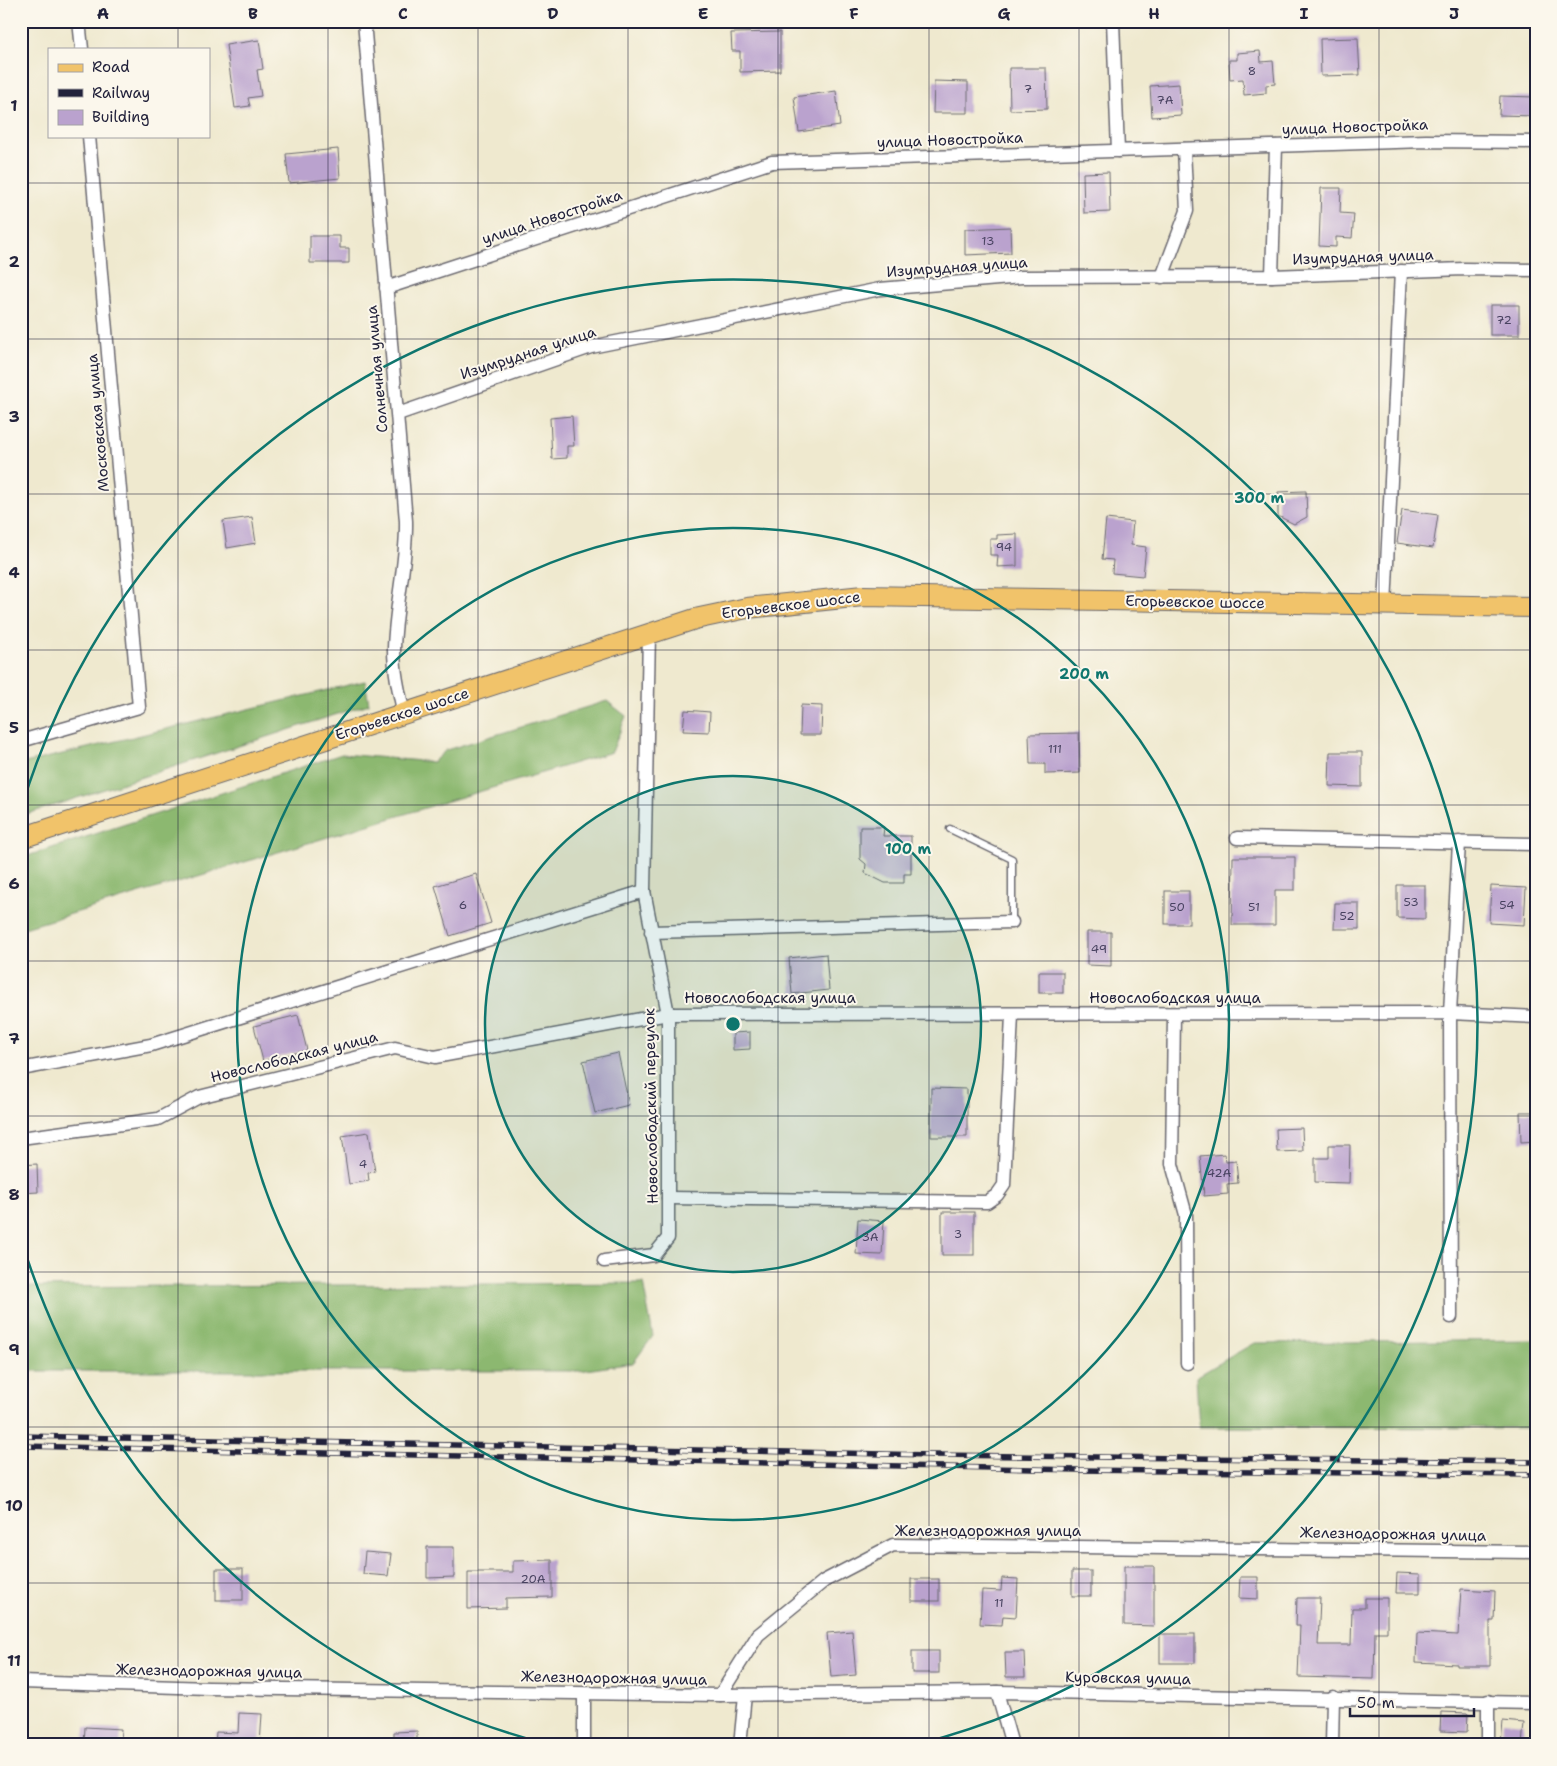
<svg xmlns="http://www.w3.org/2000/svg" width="1557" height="1766" viewBox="0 0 1557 1766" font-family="'Shantell Sans',sans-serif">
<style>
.forest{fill:#8cb870;stroke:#576d56}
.building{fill:#baa2ce}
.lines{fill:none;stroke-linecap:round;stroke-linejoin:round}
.service-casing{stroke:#6a686f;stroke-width:9}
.minor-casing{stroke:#6a686f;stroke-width:15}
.primary-casing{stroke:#6a686f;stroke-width:22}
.service{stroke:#fff;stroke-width:6}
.minor{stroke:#fff;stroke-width:12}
.primary{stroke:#f1c36a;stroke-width:20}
.rail-casing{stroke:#22223b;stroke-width:5.5}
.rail{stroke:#fbf7ec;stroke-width:4;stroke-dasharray:11;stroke-linecap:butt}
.grid{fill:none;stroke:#22223b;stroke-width:1;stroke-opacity:0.55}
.ring{fill:none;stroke:#0f766e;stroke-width:2.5}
.labels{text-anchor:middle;stroke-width:4;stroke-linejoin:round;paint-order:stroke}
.number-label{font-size:12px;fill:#484260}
.street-label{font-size:15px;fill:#22223b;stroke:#fbf7ec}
.centre{fill:#0f766e;stroke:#fbf7ec;stroke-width:2.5}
.ring-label{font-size:15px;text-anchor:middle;font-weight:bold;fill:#0f766e;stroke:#fbf7ec;stroke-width:4;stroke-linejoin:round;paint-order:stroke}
.neatline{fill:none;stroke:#22223b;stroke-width:2}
.grid-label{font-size:16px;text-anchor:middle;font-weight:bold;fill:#22223b}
</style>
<rect width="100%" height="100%" fill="#fbf7ec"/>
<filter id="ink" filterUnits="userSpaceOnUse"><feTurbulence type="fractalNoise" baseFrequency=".02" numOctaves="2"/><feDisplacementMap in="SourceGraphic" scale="10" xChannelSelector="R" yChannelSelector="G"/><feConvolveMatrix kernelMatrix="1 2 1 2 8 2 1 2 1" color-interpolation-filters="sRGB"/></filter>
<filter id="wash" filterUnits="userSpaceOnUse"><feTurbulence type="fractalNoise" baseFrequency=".0096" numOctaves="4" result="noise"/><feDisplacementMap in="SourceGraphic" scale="20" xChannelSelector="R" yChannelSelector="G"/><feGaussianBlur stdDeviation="1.12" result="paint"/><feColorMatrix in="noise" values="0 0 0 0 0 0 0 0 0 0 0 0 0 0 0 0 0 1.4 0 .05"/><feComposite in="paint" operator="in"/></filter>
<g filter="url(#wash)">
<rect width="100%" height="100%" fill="#efe9cf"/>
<g class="forest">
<path d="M365 681 369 704 21 816V764Z"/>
<path d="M607 701 626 716 612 752 21 929V858L342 754 433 762 446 750Z"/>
<path d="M643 1283 653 1336 633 1363 579 1371H21V1287Z"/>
<path d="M1536 1340V1428L1199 1427 1196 1377 1254 1343Z"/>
</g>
<g id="blocks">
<g class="building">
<path d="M780 32V71L740 72V51H732L731 33Z"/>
<path d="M1358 38 1360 75 1321 76 1320 39Z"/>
<path d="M259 40 263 69 257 70 261 96 248 98 250 106 235 108 226 45Z"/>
<path d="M1260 51 1261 62 1273 61 1275 84 1266 85V93L1244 95 1243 79 1230 80 1229 60H1237V53Z"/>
<path d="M1009 68H1046L1047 109 1010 110Z"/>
<path d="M934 81 968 82V113H933Z"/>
<path d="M1179 84 1181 115 1152 117 1150 86Z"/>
<path d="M836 91 840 126 799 132 794 97Z"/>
<path d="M1500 96 1535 97 1534 116 1499 115Z"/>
<path d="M338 149 340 178 289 183 286 154Z"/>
<path d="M1109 172 1110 212 1084 213 1083 173Z"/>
<path d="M1321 188H1341L1340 213 1354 214 1352 238 1336 237V247L1319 246Z"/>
<path d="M1010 227 1011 253 965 255V229Z"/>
<path d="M310 236H340V248H349V263H310Z"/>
<rect x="1490" y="305" width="29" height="30"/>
<path d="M572 416 574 446H567V458L552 459 550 418Z"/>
<path d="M1306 491 1307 517 1294 524 1278 516V492Z"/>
<path d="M1402 510 1438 515 1433 548 1397 543Z"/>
<path d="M252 517 256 543 227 548 223 521Z"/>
<path d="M1106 519 1133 522 1131 545 1146 547 1143 576 1112 573 1113 560 1102 559Z"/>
<path d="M1017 534V566L997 567 998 555H990V539H997V535Z"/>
<path d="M801 705 822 706 821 735H800Z"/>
<path d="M685 710 710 712 709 732 683 731Z"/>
<path d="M1079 733 1080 773 1045 774V764H1030L1029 734Z"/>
<path d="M1330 752H1362V787L1329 786Z"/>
<path d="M860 827H884L883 836H911V874H904V883H885L865 873 866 864 860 859Z"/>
<path d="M1233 857H1295V890H1275V925H1232Z"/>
<path d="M476 874 491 923 450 936 435 886Z"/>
<path d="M1397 885H1425V919L1397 918Z"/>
<path d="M1491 886 1526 888 1524 925 1489 923Z"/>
<rect x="1165" y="891" width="24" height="33"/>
<path d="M1335 903H1359V929H1334Z"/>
<path d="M1087 932H1111V966L1087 965Z"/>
<path d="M826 954 829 990 792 994 789 958Z"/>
<rect x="1039" y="972" width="24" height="21"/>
<path d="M298 1015 307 1050 263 1061 254 1026Z"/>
<path d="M750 1032V1049L733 1050V1033Z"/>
<path d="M618 1053 629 1105 595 1113 583 1061Z"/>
<path d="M931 1088 967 1089V1137H931Z"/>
<path d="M1520 1112H1536V1141L1521 1142Z"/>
<path d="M1302 1128 1303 1151 1277 1152 1276 1129Z"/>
<path d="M369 1132 375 1172 368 1173 369 1181 349 1184 342 1136Z"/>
<path d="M1329 1145H1350L1349 1183 1315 1182V1158H1329Z"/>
<path d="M1225 1154 1226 1162 1236 1161 1238 1183 1227 1184 1228 1194 1204 1196 1200 1156Z"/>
<path d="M37 1164 38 1192 21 1193V1165Z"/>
<rect x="942" y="1212" width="32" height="43"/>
<path d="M858 1219 884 1221 882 1255 856 1254Z"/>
<path d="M427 1547H454V1577L427 1578Z"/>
<path d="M365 1552 391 1554 388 1576 363 1574Z"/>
<path d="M552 1560V1597L506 1598V1608L468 1609V1572H513V1561Z"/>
<path d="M1124 1566H1154V1626L1124 1625Z"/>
<rect x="216" y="1569" width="27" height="31"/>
<rect x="1072" y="1571" width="19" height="25"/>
<path d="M1397 1573 1420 1574V1593H1396Z"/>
<path d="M1240 1577H1258V1599L1239 1598Z"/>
<path d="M1002 1578 1018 1579 1016 1617 1003 1616 1002 1625 980 1624 982 1590 1001 1591Z"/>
<rect x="911" y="1579" width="28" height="22"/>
<path d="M1461 1589 1495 1591 1494 1621H1490V1666H1457V1664L1416 1662 1417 1633 1458 1635Z"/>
<path d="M1297 1598H1320L1318 1645H1351L1352 1608H1365V1598H1387V1632H1375L1374 1679 1298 1677 1300 1626H1296Z"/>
<path d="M852 1631 856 1675 831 1677 827 1633Z"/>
<rect x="1160" y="1634" width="35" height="29"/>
<rect x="912" y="1651" width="27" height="22"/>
<path d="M1005 1652H1024L1025 1677H1006Z"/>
<path d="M1441 1712 1468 1713 1467 1732 1440 1731Z"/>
<path d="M239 1713 262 1714 260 1745H215L216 1732 238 1733Z"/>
<path d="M1503 1721 1524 1723 1522 1745 1501 1744Z"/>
<path d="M85 1727 121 1729 120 1745H84Z"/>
<path d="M417 1731V1745H394V1732Z"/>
</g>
</g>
</g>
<g filter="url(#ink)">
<use href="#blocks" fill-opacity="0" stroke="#6a686f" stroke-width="1"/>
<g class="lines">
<g class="service-casing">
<path id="service" d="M950 829 1012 859V922"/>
</g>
<g class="minor-casing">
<g id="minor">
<path d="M79 21 82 49"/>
<path d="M364 21 406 521C407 564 395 606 394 649 394 671 399 692 404 714"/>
<path d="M1113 21 1118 151"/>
<path d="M1272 276 1276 146"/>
<path d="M1162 277 1187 211 1184 149"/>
<path d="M386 288 772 162 1426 141 1536 142"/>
<path d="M398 414 591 347 880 289 1022 277 1272 276 1464 269 1536 270"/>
<path d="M1385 606 1401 271"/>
<path d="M21 741 139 707 89 136"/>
<path d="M1237 838 1536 844"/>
<path d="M651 932 1012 922"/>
<path d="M1174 1014 1172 1164 1186 1215 1187 1363"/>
<path d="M21 1069 151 1045 644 891"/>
<path d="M21 1138 158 1119 199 1097 395 1048 435 1057 668 1014 1450 1013 1536 1017"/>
<path d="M668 1198 987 1202 997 1195 1004 1185 1012 1015"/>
<path d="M604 1261 654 1255 668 1238V1014L644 891 649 633"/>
<path d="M1451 1317 1450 1013 1459 842"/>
<path d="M21 1682 209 1688 720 1695 758 1635 824 1581 893 1545 1536 1552"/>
<path d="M997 1692 1012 1745"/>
<path d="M720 1695 997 1692 1536 1703"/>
<path d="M584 1745V1694"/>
<path d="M740 1745 745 1695"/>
<path d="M1332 1745 1333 1697"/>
<path d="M1488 1745V1701"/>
</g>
</g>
<g class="primary-casing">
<path id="primary" d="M21 838 695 619 747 608 863 596 1536 607"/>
</g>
<use href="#service" class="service"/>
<use href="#minor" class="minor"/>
<use href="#primary" class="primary"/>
<g class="rail-casing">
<g id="rail">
<path d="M21 1436 932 1455 1536 1462"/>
<path d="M21 1446 1077 1470 1536 1475"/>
</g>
</g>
<use href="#rail" class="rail"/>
</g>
</g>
<path class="grid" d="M178 21V49M328 21V1745M478 21V1745M628 21V1745M778 21V1745M929 21V1745M1079 21V1745M1229 21V1745M1379 21V1745M178 136V1745M21 183H1536M21 339H1536M21 494H1536M21 650H1536M21 805H1536M21 961H1536M21 1116H1536M21 1272H1536M21 1427H1536M21 1583H1536"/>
<circle cx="733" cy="1024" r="248" fill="#0f766e" fill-opacity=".12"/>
<g class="ring">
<circle cx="733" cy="1024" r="248"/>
<circle cx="733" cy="1024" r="496"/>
<path d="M547 1744A744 744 0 0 1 22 1242M22 806A744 744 0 1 1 919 1744"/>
</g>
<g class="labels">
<g class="number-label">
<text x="1252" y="75">8</text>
<text x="1028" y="93">7</text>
<text x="1165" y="104">7А</text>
<text x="988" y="245">13</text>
<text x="1504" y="324">72</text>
<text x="1004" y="551">94</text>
<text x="1055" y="753">111</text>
<text x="1411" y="906">53</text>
<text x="463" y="909">6</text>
<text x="1507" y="909">54</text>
<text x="1177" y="911">50</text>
<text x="1254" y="911">51</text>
<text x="1347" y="920">52</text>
<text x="1099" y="953">49</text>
<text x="363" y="1168">4</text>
<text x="1219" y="1177">42А</text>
<text x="958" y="1238">3</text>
<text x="870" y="1241">3А</text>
<text x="533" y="1583">20А</text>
<text x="999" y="1607">11</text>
</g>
<g class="street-label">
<text transform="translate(1355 127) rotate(-2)" y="5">улица Новостройка</text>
<text transform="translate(950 140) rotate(-2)" y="5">улица Новостройка</text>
<text transform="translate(552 217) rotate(-18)" y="5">улица Новостройка</text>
<text transform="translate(1363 257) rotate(-2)" y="5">Изумрудная улица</text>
<text transform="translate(957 267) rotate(-4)" y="5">Изумрудная улица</text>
<text transform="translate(528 353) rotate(-18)" y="5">Изумрудная улица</text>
<text transform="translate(377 369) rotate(-95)" y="5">Солнечная улица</text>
<text transform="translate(98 423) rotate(-95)" y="5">Московская улица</text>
<text transform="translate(1195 602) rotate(1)" y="5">Егорьевское шоссе</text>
<text transform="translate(791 605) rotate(-7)" y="5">Егорьевское шоссе</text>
<text transform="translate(402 714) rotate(-18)" y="5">Егорьевское шоссе</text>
<text x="770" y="1003">Новослободская улица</text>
<text x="1175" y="1003">Новослободская улица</text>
<text transform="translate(294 1057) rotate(-14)" y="5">Новослободская улица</text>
<text transform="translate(651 1106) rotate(-91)" y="5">Новослободский переулок</text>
<text x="988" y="1536">Железнодорожная улица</text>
<text transform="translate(1393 1534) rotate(1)" y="5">Железнодорожная улица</text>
<text transform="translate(209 1671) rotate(1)" y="5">Железнодорожная улица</text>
<text transform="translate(614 1678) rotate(1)" y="5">Железнодорожная улица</text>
<text transform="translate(1128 1678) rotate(1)" y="5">Куровская улица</text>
</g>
</g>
<circle cx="733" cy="1024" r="8" class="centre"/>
<g class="ring-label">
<text x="1259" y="503">300 m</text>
<text x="1084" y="679">200 m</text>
<text x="908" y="854">100 m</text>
</g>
<rect width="1557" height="1766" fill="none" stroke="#fbf7ec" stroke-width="55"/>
<rect x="48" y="48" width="162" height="90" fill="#fbf7ec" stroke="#a4a2a5"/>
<rect x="58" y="64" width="25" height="8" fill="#f1c36a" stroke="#a4a2a5"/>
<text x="92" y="72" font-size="15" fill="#22223b">Road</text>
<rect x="58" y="89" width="25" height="8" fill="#22223b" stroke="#a4a2a5"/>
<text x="92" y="98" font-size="15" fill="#22223b">Railway</text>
<rect x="58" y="110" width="25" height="15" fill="#baa2ce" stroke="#a4a2a5"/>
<text x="92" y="122" font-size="15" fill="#22223b">Building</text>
<path d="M1350 1708v8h124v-8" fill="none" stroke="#22223b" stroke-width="2.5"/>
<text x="1357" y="1708" font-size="15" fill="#22223b" stroke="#fbf7ec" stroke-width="4" paint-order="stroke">50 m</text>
<rect x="28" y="28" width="1502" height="1710" class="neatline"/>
<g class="grid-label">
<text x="103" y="19">A</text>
<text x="253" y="19">B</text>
<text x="403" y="19">C</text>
<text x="553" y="19">D</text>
<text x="703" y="19">E</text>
<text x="854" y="19">F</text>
<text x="1004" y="19">G</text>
<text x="1154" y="19">H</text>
<text x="1304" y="19">I</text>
<text x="1454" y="19">J</text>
<text x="14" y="111">1</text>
<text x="14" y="267">2</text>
<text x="14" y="422">3</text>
<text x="14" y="578">4</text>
<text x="14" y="733">5</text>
<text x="14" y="889">6</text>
<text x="14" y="1044">7</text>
<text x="14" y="1200">8</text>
<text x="14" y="1355">9</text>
<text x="14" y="1511">10</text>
<text x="14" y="1666">11</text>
</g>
</svg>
